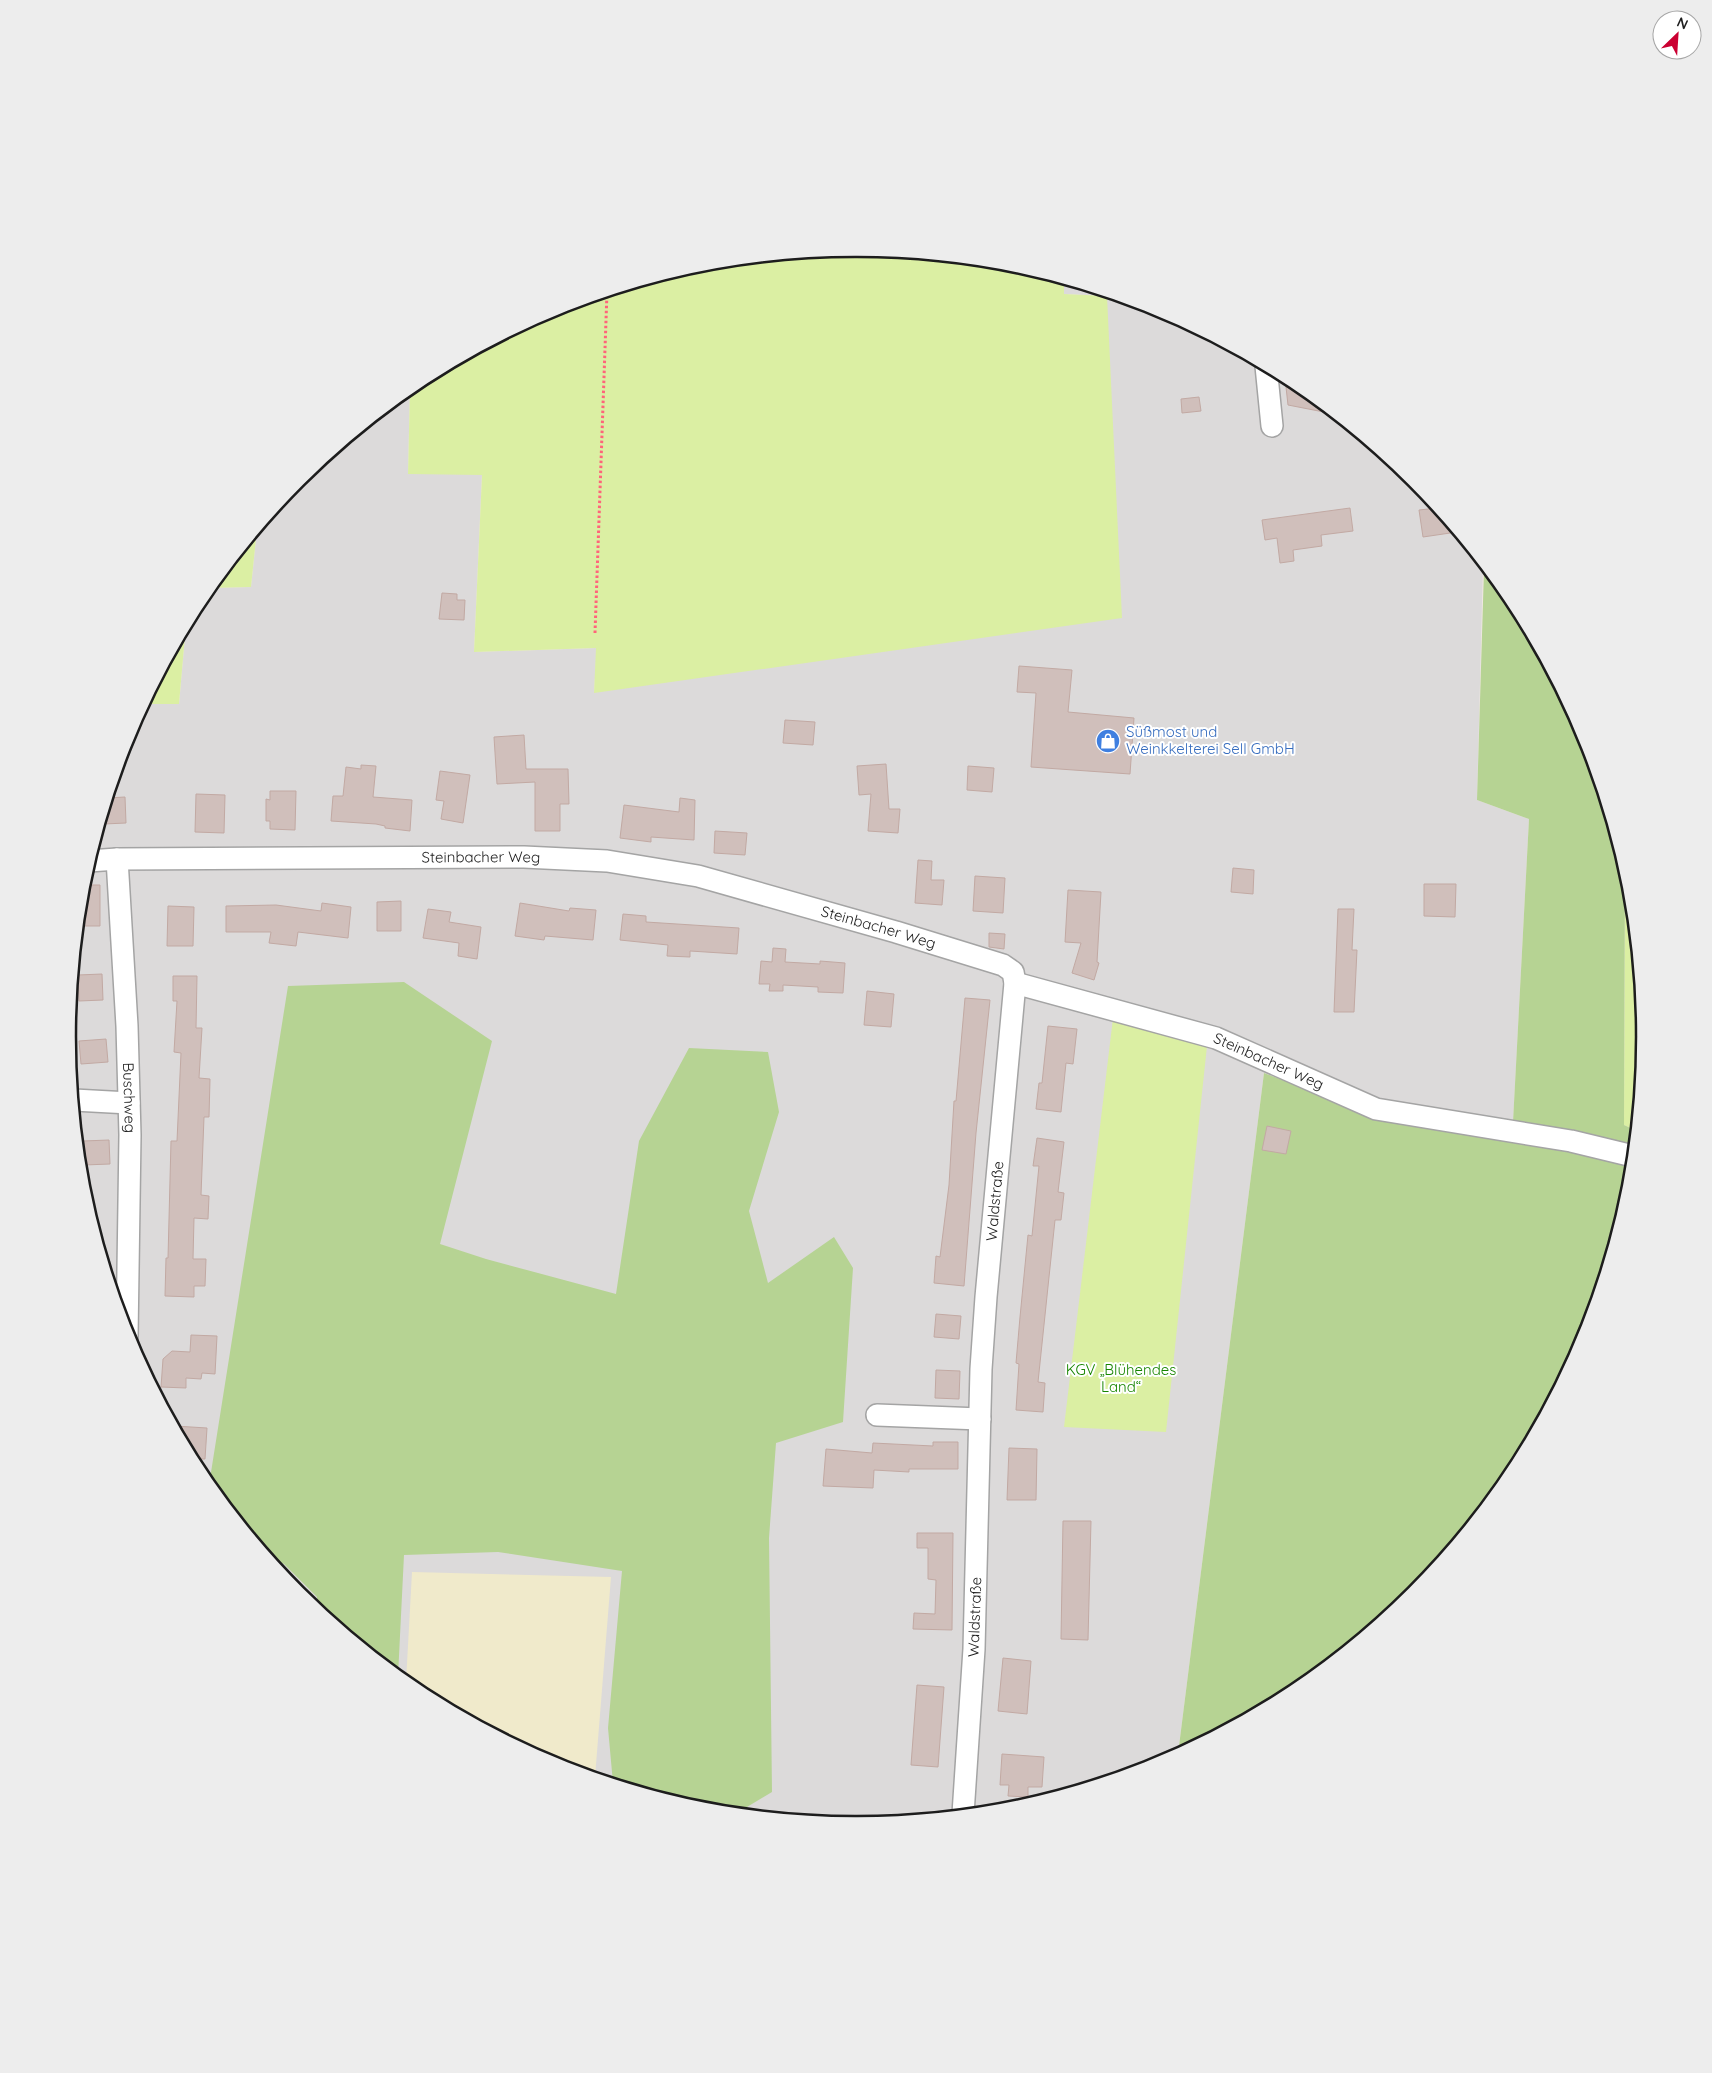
<svg xmlns="http://www.w3.org/2000/svg" width="1712" height="2073" viewBox="0 0 1712 2073" font-family="Quicksand,sans-serif">
<style>
.residential{fill:#dcdada}
.farmland{fill:#f0eacb}
.grass{fill:#dbefa3}
.forest{fill:#b6d393}
.building{fill:#d0bfbb;stroke:#c2a9a3}
.lines{fill:none;stroke-linecap:round;stroke-linejoin:round}
.minor-casing{stroke:#a4a4a4;stroke-width:24}
.path{stroke:#ff647a;stroke-width:3;stroke-dasharray:2.5 2.5;stroke-linecap:butt}
.minor{stroke:#fff;stroke-width:21}
.labels{text-anchor:middle;stroke-width:4;stroke-linejoin:round;paint-order:stroke}
.shop-label{font-size:15px;fill:#366cbe;stroke:#fff;text-anchor:start}
.street-label{font-size:15px;fill:#1d1d1d;stroke:#fff}
.park-label{font-size:15px;fill:#178501;stroke:#fff}
.rim{fill:none;stroke:#1d1d1d;stroke-width:2.5}
</style>
<rect width="100%" height="100%" fill="#f0e8e2"/>
<path class="residential" d="M1064 280 1158 308 1294 381 1414 479 1483 564 1477 800 1529 819 1512 1142 1392 1121 1264 1073 1178 1754 1157 1765 1010 1810 856 1825 702 1810 554 1765 418 1692 298 1594 200 1474 127 1338 83 1190 68 1036 83 882 128 735 144 704H179L186 625 201 598 209 588 251 587 257 529 299 479 410 387 408 474H482L474 652 597 648 594 692 1107 296 1064 294Z"/>
<path class="farmland" d="M412 1572 611 1577 595 1777 554 1765 418 1692 406 1682Z"/>
<g class="grass">
<path d="M856 248 1010 263 1064 280V294L1107 296 1122 618 594 693 596 648 474 652 482 475 408 474 410 387 418 381 555 308 702 263Z"/>
<path d="M257 529 251 587 209 588Z"/>
<path d="M186 625 179 704H144Z"/>
<path d="M1625 868 1629 883 1644 1037 1635 1130 1624 1125Z"/>
<path d="M1113 1018 1207 1046 1166 1432 1064 1427Z"/>
</g>
<g class="forest">
<path d="M1486 567 1512 599 1585 735 1625 868 1624 1125 1635 1130 1629 1191 1584 1339 1511 1475 1413 1594 1294 1692 1178 1754 1264 1073 1392 1121 1512 1141 1529 819 1477 800 1484 569Z"/>
<path d="M404 982 492 1041 440 1244 486 1259 616 1294 639 1141 689 1048 768 1052 779 1112 749 1211 768 1283 834 1237 853 1268 843 1422 776 1443 769 1538 772 1792 737 1813 702 1810 613 1783 608 1728 622 1571 498 1552 404 1555 398 1676 317 1609V1597L284 1564 267 1555 209 1485 288 986Z"/>
</g>
<g class="building">
<path d="M1299 385 1326 407 1334 414 1288 405 1286 387Z"/>
<path d="M1199 397 1201 411 1182 413 1181 399Z"/>
<path d="M1350 508 1353 531 1321 535 1322 546 1293 550 1294 561 1280 563 1277 538 1265 540 1262 520Z"/>
<path d="M1437 508 1457 532 1423 537 1419 510Z"/>
<path d="M442 593 457 594V600H465L464 620 439 619Z"/>
<path d="M1019 666 1072 670 1068 712 1134 718 1130 774 1031 767 1036 693 1017 692Z"/>
<path d="M785 720 815 722 813 745 783 743Z"/>
<path d="M524 735 526 769H568L569 804H560V831H535V782L497 784 494 737Z"/>
<path d="M886 764 889 809H900L898 833 868 831 871 794 859 795 857 766Z"/>
<path d="M361 765 376 766 373 797 412 800 410 831 385 828V826L376 824 331 821 333 796H343L346 767 361 769Z"/>
<path d="M968 766 994 768 992 792 967 790Z"/>
<path d="M440 771 470 775 463 823 441 819 444 801 436 800Z"/>
<path d="M270 791H296L295 830 270 829V821H266V799L270 800Z"/>
<path d="M196 794 225 795 224 833 195 832Z"/>
<path d="M125 797 126 823 104 824 103 814 108 798Z"/>
<path d="M680 798 695 800 694 840 651 837V842L620 838 624 805 679 812Z"/>
<path d="M715 831 747 833 745 855 714 853Z"/>
<path d="M918 860 932 861 931 880H944L942 905 915 903Z"/>
<path d="M1233 868 1254 870 1253 894 1231 892Z"/>
<path d="M975 876 1005 878 1003 913 973 911Z"/>
<path d="M1424 884H1456L1455 917 1424 916Z"/>
<path d="M82 885H100V926H78Z"/>
<path d="M1068 890 1101 892 1097 962 1099 963 1094 980 1072 973 1081 943 1065 942Z"/>
<path d="M401 901V931H377V902Z"/>
<path d="M322 903 351 907 348 938 298 932 296 946 269 943 271 932H226V906L276 905 321 911Z"/>
<path d="M520 903 569 911 570 908 596 910 593 940 545 936 544 940 515 936Z"/>
<path d="M168 906 194 907 193 946H167Z"/>
<path d="M428 909 451 912 449 922 481 927 477 959 458 956 459 943 423 938Z"/>
<path d="M1338 909H1354L1352 950H1357L1354 1012H1334Z"/>
<path d="M623 914 646 916V922L739 928 737 954 690 951V957L667 956 668 945 620 940Z"/>
<path d="M989 933 1005 934 1004 949 989 947Z"/>
<path d="M773 948 786 949 785 962 820 964V961L845 963 843 993 818 992V987L783 985V991H769L770 984H759L761 961 772 962Z"/>
<path d="M102 974 103 1000 79 1001 78 975Z"/>
<path d="M173 976H197L196 1028H202L199 1078 210 1079 209 1117H204L201 1195 209 1196 208 1219 194 1218 193 1259H206L205 1286H194V1297L165 1296 166 1258H168L171 1141H177L181 1053 174 1052 177 1001H173Z"/>
<path d="M867 991 894 994 891 1027 864 1025Z"/>
<path d="M965 998 990 1000 976 1133 964 1286 934 1283 936 1256 940 1257 949 1185 954 1101H956Z"/>
<path d="M1048 1026 1077 1029 1073 1064 1066 1063 1061 1112 1036 1109 1039 1083H1042Z"/>
<path d="M106 1039 108 1062 81 1064 79 1041Z"/>
<path d="M1267 1126 1291 1131 1286 1154 1262 1150Z"/>
<path d="M1037 1138 1064 1142 1058 1192 1064 1193 1061 1220H1055L1038 1382 1045 1383 1043 1412 1016 1410 1019 1364 1016 1363 1020 1317 1028 1235 1032 1236 1039 1166H1033Z"/>
<path d="M109 1140 110 1164 84 1165 83 1141Z"/>
<path d="M936 1314 961 1316 959 1339 934 1337Z"/>
<path d="M191 1335 217 1336 215 1374 202 1373 201 1379 186 1378V1388L161 1387 163 1359 172 1351 190 1352Z"/>
<path d="M936 1370 960 1371 959 1399 935 1398Z"/>
<path d="M175 1426 207 1428 205 1459H192Z"/>
<path d="M933 1442H958V1469H909V1472L874 1470 873 1488 823 1486 826 1449 872 1453 873 1443 933 1446Z"/>
<path d="M1009 1448 1037 1449 1036 1500H1007Z"/>
<path d="M1063 1521H1091L1088 1640 1061 1639Z"/>
<path d="M917 1533H953L952 1630 913 1629 914 1613 935 1614 936 1580 928 1579V1548H917Z"/>
<path d="M1003 1658 1031 1661 1027 1714 998 1711Z"/>
<path d="M917 1685 944 1687 938 1767 911 1765Z"/>
<path d="M1002 1754 1044 1757 1042 1787H1028V1797L1008 1796 1009 1785H1000Z"/>
</g>
<g class="lines">
<g class="minor-casing">
<g id="minor">
<path d="M1266 366 1272 426"/>
<path id="s1" d="M117 859 127 1026 130 1135 127 1337"/>
<path id="s2" d="M89 861 117 859 524 857 607 861 698 876 896 932 1003 965 1013 972 1015 983 986 1297 981 1369 974 1649 963 1814"/>
<path id="s3" d="M1015 983 1216 1038 1376 1109 1571 1141 1633 1156"/>
<path d="M74 1100 129 1103"/>
<path d="M877 1415 980 1419"/>
</g>
</g>
<path class="path" d="M595 633 607 292"/>
<use href="#minor" class="minor"/>
</g>
<defs>
<g id="shop-disc" transform="scale(1.25)"><circle r="9.5" fill="#3f7fe0" stroke="#fff"/><path d="M-5-2.5h2.3a2.7 3.5 0 0 1 5.4 0H5L5.5 6h-11ZM-1.5-2.5h3a1.5 2.3 0 0 0-3 0Z" fill="#fff"/></g>
</defs>
<g fill-rule="evenodd">
<use href="#shop-disc" x="1108" y="741"/>
</g>
<g class="labels">
<g class="shop-label">
<text x="1126" y="737">Süßmost und<tspan x="1126" dy="17">Weinkkelterei Sell GmbH</tspan></text>
</g>
<g class="street-label">
<text dy="5" stroke="none"><textPath href="#s2" startOffset="392">Steinbacher Weg</textPath></text>
<text dy="5" stroke="none"><textPath href="#s2" startOffset="798">Steinbacher Weg</textPath></text>
<text dy="5" stroke="none"><textPath href="#s3" startOffset="266">Steinbacher Weg</textPath></text>
<text dy="5" stroke="none"><textPath href="#s1" startOffset="239">Buschweg</textPath></text>
<text transform="translate(995 1201) rotate(-85)" y="5">Waldstraße</text>
<text transform="translate(975 1617) rotate(-88)" y="5">Waldstraße</text>
</g>
<g class="park-label">
<text x="1121" y="1375">KGV „Blühendes<tspan x="1121" dy="17">Land“</tspan></text>
</g>
</g>
<path d="M0 0H1712V2073H0ZM855 257H857A779 779 0 0 1 1636 1036V1037A779 779 0 0 1 857 1816H855A779 779 0 0 1 76 1037V1036A779 779 0 0 1 855 257Z" fill="#ededed" fill-rule="evenodd"/>
<path class="rim" d="M855 257H857A779 779 0 0 1 1636 1036V1037A779 779 0 0 1 857 1816H855A779 779 0 0 1 76 1037V1036A779 779 0 0 1 855 257Z"/>
<g transform="translate(1677 35) rotate(25)"><circle r="24" fill="#ffffff" stroke="#a5a5a5"/>
<path d="M0-4L9 19L0 12L-9 19Z" fill="#cb0032"/>
<text y="-8" font-size="14" font-weight="bold" text-anchor="middle" fill="#1d1d1d">N</text>
</g>
</svg>
